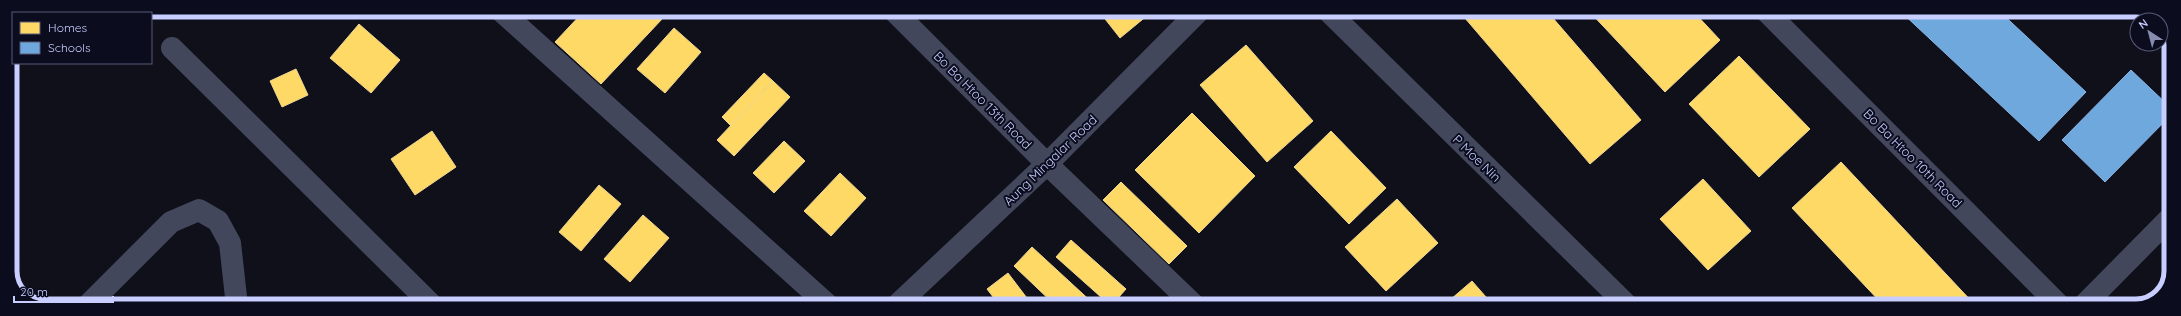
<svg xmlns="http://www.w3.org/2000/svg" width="2181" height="316" viewBox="0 0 2181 316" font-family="Quicksand,sans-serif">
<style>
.homes{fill:#ffd966;stroke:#eed694}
.schools{fill:#6fa8dc;stroke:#8ab3e6}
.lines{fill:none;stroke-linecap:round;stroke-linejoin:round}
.minor{stroke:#43475b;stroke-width:22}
.tertiary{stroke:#43475b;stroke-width:22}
.labels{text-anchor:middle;stroke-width:4;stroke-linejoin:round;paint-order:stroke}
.street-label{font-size:13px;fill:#c8ceff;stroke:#0b0c1e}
.rim{fill:none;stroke:#c8ceff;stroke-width:5}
</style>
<rect width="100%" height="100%" fill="#0f101a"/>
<g class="homes">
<path d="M585 10H654L663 18 601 84 555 42Z"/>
<path d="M1098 10H1154L1120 38Z"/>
<path d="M1458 10H1546L1641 120 1590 164Z"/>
<path d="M1588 10H1692L1720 40 1665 92Z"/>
<path d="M359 24 400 60 371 93 330 58Z"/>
<path d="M674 28 701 52 665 93 637 69Z"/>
<path d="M1246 45 1313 121 1267 162 1200 85Z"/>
<path d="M1739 56 1810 129 1759 177 1689 104Z"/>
<path d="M296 69 308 95 282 107 270 81Z"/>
<path d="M764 73 773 81 731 126 722 117Z"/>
<path d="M773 81 790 97 734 156 717 140Z"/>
<path d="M1192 113 1255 176 1199 233 1135 170Z"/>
<path d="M432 131 456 167 415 195 391 159Z"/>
<path d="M1331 131 1386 188 1349 224 1294 167Z"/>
<path d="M784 141 805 161 774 193 753 173Z"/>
<path d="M1841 162 1976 306H1884L1792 208Z"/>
<path d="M840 173 866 198 831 236 804 211Z"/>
<path d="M1703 179 1751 231 1708 270 1660 219Z"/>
<path d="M1121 182 1187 246 1169 264 1103 200Z"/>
<path d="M599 185 621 204 581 251 559 232Z"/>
<path d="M1397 199 1438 243 1386 291 1345 247Z"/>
<path d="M643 215 669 238 630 282 604 259Z"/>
<path d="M1071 240 1126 289 1111 306 1056 257Z"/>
<path d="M1032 247 1096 306H1056L1014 266Z"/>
<path d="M1008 273 1033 306H1000L987 289Z"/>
<path d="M1472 281 1493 305 1443 306Z"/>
<path d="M1313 298 1321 306H1305Z"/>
</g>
<g class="schools">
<path d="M1899 10H1998L2086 92 2039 141Z"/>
<path d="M2131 70 2171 108V115L2105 182 2062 140Z"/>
</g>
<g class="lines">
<g class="minor">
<path d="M500 10 829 306"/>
<path d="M893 10 1047 164 1195 306"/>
<path d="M1765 10 2060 306"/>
<path d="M172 48 433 306"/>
<path d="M87 306 171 222 199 210 218 221 230 243 237 306"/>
<path d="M896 306 1047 164 1200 10"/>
<path d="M2083 306 2171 217"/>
</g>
<path class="tertiary" d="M1327 10 1628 306"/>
</g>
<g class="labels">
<g class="street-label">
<text transform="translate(983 100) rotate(45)" y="5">Bo Ba Htoo 13th Road</text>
<text transform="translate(1477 158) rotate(44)" y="5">P Moe Nin</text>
<text transform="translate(1913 158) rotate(45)" y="5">Bo Ba Htoo 10th Road</text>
<text transform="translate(1050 160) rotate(-44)" y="5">Aung Mingalar Road</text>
</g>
</g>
<path d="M0 0H2181V316H0ZM45 17H2136A28 28 0 0 1 2164 45V271A28 28 0 0 1 2136 299H45A28 28 0 0 1 17 271V45A28 28 0 0 1 45 17Z" fill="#0b0c1e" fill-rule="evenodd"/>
<path class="rim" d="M45 17H2136A28 28 0 0 1 2164 45V271A28 28 0 0 1 2136 299H45A28 28 0 0 1 17 271V45A28 28 0 0 1 45 17Z"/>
<rect x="12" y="12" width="140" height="52" fill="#0b0c1e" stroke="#575a78"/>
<rect x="20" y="22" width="20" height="12" fill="#ffd966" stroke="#575a78"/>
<text x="48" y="32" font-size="12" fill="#c8ceff">Homes</text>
<rect x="20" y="42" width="20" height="12" fill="#6fa8dc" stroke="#575a78"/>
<text x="48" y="52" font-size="12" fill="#c8ceff">Schools</text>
<g transform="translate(2149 32) rotate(324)"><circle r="19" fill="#0b0c1e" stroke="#575a78"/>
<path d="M0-3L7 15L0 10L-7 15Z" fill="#878caf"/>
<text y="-6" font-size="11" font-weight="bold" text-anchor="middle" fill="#c8ceff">N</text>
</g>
<path d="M14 296v6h99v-6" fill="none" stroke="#c8ceff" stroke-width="2"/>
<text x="20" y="296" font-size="12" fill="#c8ceff" stroke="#0b0c1e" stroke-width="3" paint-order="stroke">20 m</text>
</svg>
